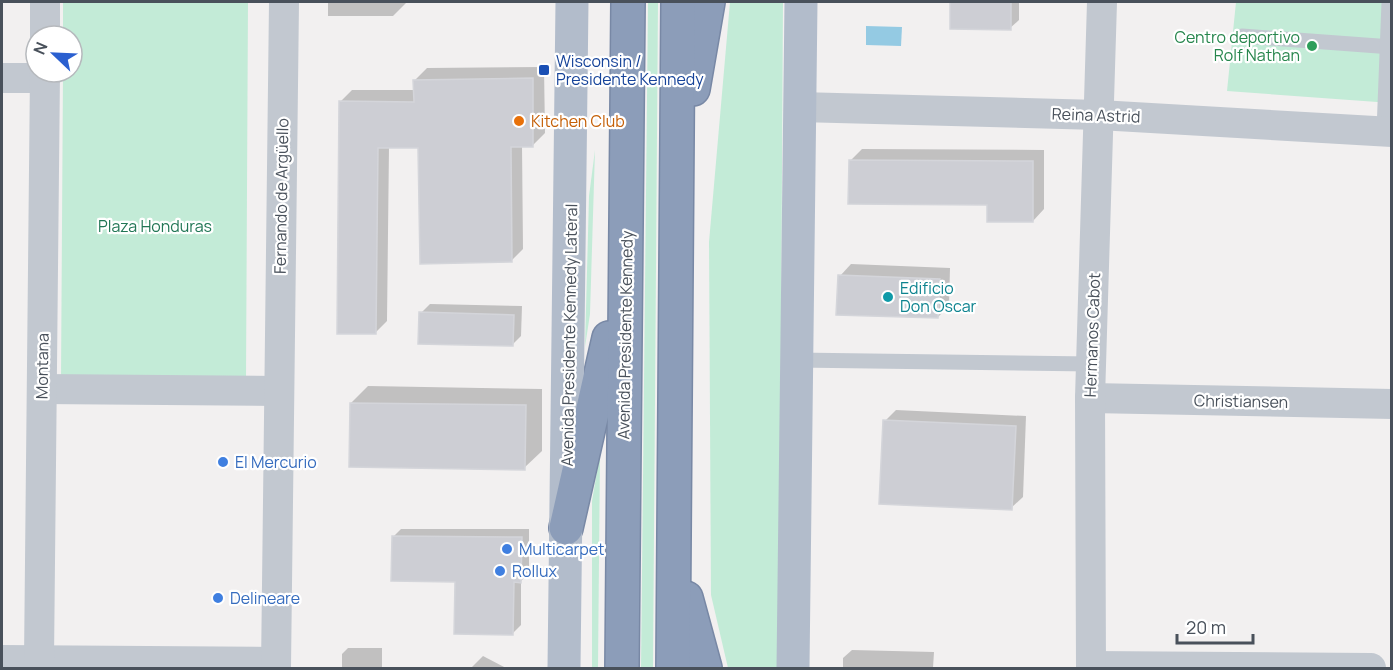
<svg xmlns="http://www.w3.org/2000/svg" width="1393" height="670" viewBox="0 0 1393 670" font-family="Manrope,sans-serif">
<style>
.green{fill:#c3ebd7}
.water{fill:#94cae3}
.shadow{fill:#0003}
.building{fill:#cdced4;stroke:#d4d5da;stroke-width:1.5}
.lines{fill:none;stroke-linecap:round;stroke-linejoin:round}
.highway-casing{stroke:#7888a5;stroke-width:36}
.lane{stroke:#c2c8d0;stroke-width:15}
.street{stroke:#c2c8d0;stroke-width:30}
.primary{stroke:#b2bccb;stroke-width:33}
.highway{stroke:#8c9db9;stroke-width:33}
.leisure-dot{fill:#2e9e5b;stroke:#fff;stroke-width:2}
.transit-dot{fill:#1a4fb4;stroke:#fff;stroke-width:2}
.food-dot{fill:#e8710a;stroke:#fff;stroke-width:2}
.culture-dot{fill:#0f9aa8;stroke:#fff;stroke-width:2}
.shop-dot{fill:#3f7fe0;stroke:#fff;stroke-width:2}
.labels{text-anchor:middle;stroke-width:4.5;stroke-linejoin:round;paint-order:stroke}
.leisure-label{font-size:16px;fill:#27864d;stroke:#fff;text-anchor:end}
.transit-label{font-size:16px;fill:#164399;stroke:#fff;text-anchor:start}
.street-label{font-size:16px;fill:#49515b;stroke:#fff}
.food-label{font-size:16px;fill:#c56008;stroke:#fff;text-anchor:start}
.park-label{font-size:16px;fill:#217655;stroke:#fff}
.culture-label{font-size:16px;fill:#0d838f;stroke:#fff;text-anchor:start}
.shop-label{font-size:16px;fill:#366cbe;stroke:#fff;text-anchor:start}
</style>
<rect width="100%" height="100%" fill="#f2f0f0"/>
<g class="green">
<path d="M63 2H248L246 380H61L63 72H72V36H63Z"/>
<path d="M648 2H658L653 668H641Z"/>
<path d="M730 2H783L779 668H728L711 595 709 242Z"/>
<path d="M1236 2H1391V103L1227 91Z"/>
<path d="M595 150 590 314 585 347 589 196Z"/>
<path d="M600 454 598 668H592V501Z"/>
</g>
<path class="water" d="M866 26 902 27 901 46 866 45Z"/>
<g class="shadow">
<path d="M328 2H407L393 16H328Z"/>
<path d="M952 2H1019V20L1010 28H951Z"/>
<path d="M544 67 545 133 533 145H522L523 249 511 261 420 146 389 147 387 321 375 333 340 102 352 90H415V80L427 68Z"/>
<path d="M862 149 1044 150V209L1033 221 988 203 850 161Z"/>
<path d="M851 264 950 268 949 306 938 317 840 276Z"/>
<path d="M430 304 522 306 521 336 512 345 421 313Z"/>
<path d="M368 386 542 389V451L524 468 351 403Z"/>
<path d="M896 410 1026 416 1023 497 1011 508 885 421Z"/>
<path d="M401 529H529V573L521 581V625L513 633 456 581 393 537Z"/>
<path d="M348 648H382V668H342V654Z"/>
<path d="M852 650 934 652 933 668H843V658Z"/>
<path d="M483 656 506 668H471Z"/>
</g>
<g class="building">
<path d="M950 2H1011V30L950 29Z"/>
<path d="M533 78V147H511L512 262 420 264 418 148H378L376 334H337L339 101 414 102 413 80Z"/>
<path d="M849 160 1033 161V222H987V205L848 204Z"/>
<path d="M838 275 940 279 938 318 836 315Z"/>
<path d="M419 312 514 315 513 346 418 344Z"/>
<path d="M350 403 526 405 525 470 349 467Z"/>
<path d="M883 420 1016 426 1012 510 879 504Z"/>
<path d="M392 536 522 537 521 583 514 582 513 635 454 634 455 582 391 581Z"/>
</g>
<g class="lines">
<g class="highway-casing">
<g id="highway">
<path d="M693 89 708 2"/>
<path d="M566 528 609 338"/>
<path d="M686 598 705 668"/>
<path d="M622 668 628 2"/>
<path d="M673 668 678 2"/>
</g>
</g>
<g class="lane">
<path d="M1242 36 1392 47"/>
<path d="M1384 131 1389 2"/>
<path d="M796 360 1091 364"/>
</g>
<g class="street">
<path d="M45 36V2"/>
<path d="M2 78H45"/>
<path d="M799 107 1099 115 1392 132"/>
<path d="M42 389 279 391"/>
<path d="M1090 398 1392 404"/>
<path d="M2 660 276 662"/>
<path d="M39 660 45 72"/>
<path d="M1091 666 1371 668"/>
<path d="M276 668 284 2"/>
<path d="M1091 668 1090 398 1102 2"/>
</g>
<g class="primary">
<path d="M564 668 572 2"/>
<path d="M793 668 801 2"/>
</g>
<use href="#highway" class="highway"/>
</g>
<circle class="leisure-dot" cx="1312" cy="46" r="6"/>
<rect class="transit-dot" x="538" y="64" width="12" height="12" rx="3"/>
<circle class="food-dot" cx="519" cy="121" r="6"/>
<circle class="culture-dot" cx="888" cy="297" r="6"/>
<g class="shop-dot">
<circle cx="223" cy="462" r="6"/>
<circle cx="507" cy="549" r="6"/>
<circle cx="500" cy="571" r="6"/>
<circle cx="218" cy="598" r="6"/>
</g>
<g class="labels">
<g class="leisure-label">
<text x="1300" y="43">Centro deportivo<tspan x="1300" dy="18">Rolf Nathan</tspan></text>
</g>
<g class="transit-label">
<text x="556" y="67">Wisconsin /<tspan x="556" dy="18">Presidente Kennedy</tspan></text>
</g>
<g class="street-label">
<text transform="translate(1096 115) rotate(2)" y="6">Reina Astrid</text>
<text transform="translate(281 196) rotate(-89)" y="6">Fernando de Argüello</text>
<text transform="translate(569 335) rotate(-89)" y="6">Avenida Presidente Kennedy Lateral</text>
<text transform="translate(625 335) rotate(-89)" y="6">Avenida Presidente Kennedy</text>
<text transform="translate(1092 335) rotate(-88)" y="6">Hermanos Cabot</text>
<text transform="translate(42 366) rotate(-89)" y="6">Montana</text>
<text transform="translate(1241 401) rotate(1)" y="6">Christiansen</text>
</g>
<g class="food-label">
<text x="531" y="127">Kitchen Club</text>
</g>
<g class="park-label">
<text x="155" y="232">Plaza Honduras</text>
</g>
<g class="culture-label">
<text x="900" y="294">Edificio<tspan x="900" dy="18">Don Oscar</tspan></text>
</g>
<g class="shop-label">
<text x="235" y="468">El Mercurio</text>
<text x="519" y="555">Multicarpet</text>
<text x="512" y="577">Rollux</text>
<text x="230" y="604">Delineare</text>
</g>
</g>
<rect width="1393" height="670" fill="none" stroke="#49515b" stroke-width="6"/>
<g transform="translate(54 54) rotate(293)"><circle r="28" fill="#ffffff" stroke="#b6b9bd" stroke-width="1.5"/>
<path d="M0-4.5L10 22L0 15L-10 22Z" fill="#2b60d0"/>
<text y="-9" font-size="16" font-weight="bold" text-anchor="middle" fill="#49515b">N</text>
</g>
<path d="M1177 634v9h76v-9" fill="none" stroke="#49515b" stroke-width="3"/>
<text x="1186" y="634" font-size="18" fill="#49515b" stroke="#ffffff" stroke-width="4.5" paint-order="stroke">20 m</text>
</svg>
